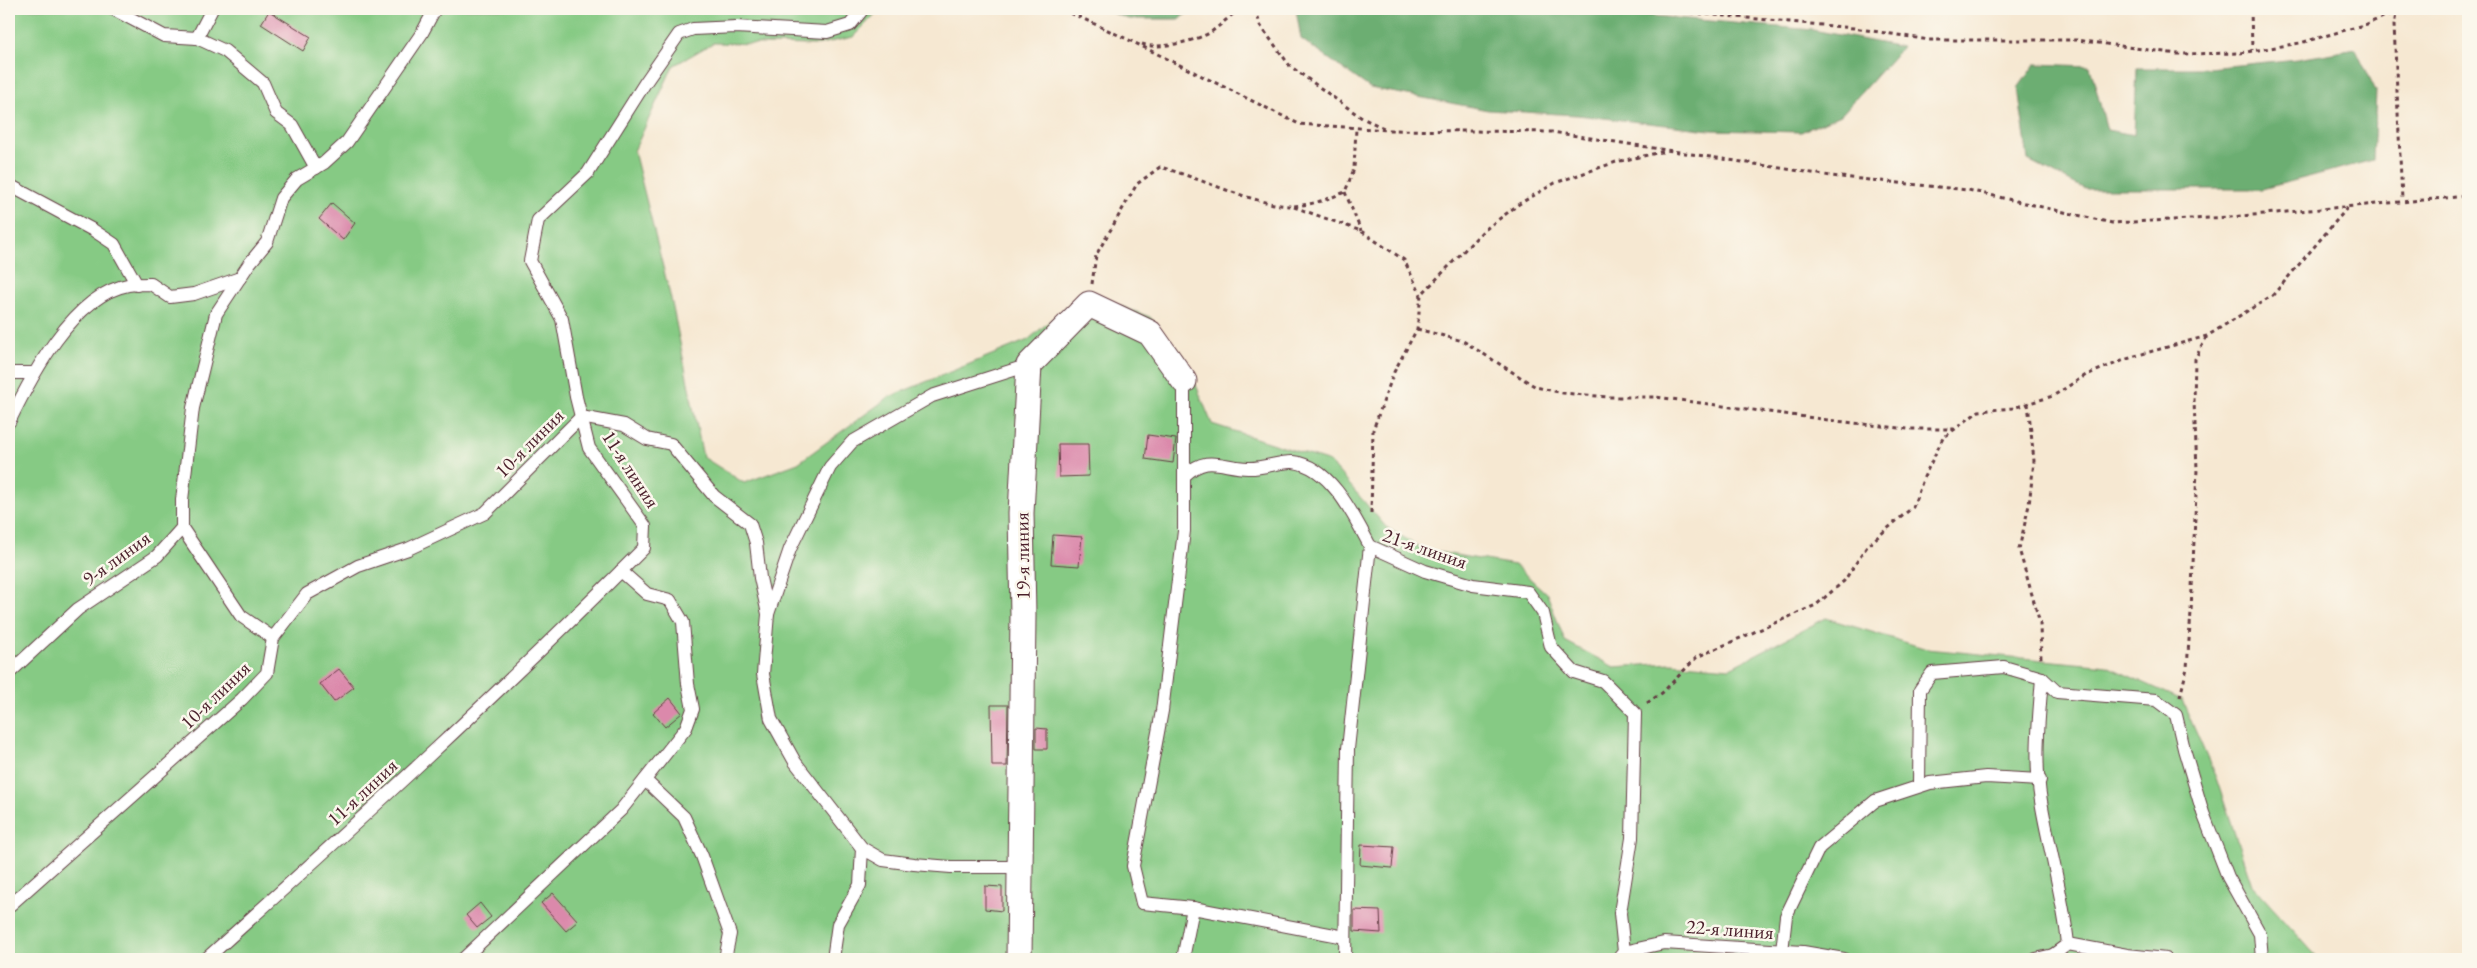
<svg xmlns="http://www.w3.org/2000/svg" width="2477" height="968" viewBox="0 0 2477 968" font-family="'EB Garamond',serif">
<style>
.green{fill:#86ca84;stroke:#687458}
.forest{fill:#6cae72;stroke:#5b664e}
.building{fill:#db89ab}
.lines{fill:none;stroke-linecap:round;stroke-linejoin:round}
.lane-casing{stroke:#643d44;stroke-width:14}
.street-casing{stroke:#643d44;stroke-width:27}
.path{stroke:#643d44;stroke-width:3;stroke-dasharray:4 4;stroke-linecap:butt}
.lane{stroke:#fff;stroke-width:12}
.street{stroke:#fff;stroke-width:25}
.labels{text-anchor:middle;stroke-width:5;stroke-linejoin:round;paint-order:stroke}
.street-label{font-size:20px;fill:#4a1f2b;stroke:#fbf7ec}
</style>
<rect width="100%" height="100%" fill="#fbf7ec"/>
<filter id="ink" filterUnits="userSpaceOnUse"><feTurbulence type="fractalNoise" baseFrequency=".02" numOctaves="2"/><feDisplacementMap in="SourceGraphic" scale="10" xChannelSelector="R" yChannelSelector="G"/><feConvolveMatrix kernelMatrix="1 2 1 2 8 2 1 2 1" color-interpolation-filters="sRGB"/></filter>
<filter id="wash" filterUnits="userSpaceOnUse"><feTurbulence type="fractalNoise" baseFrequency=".0096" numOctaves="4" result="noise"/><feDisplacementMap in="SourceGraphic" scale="20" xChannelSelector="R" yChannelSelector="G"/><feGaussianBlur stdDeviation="1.12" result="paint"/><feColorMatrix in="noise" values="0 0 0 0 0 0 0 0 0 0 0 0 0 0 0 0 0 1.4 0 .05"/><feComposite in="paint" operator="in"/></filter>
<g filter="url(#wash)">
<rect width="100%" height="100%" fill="#f6e8d2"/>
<path class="green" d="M9 9H880L853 37 816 45 713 43 673 66 634 151 672 303 703 457 744 483 798 463 889 397 1028 340 1083 292 1150 317 1184 356 1212 424 1330 462 1386 527 1425 550 1515 565 1547 594 1565 641 1614 667 1671 663 1730 668 1826 618 1927 649 2107 666 2182 700 2216 778 2252 885 2319 959H9Z"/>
<g class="forest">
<path d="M1102 9H1195L1178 19H1128Z"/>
<path d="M1296 9H1574L1813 30 1902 47 1841 115 1801 132 1710 130 1577 115 1488 110 1370 88 1301 39Z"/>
<path d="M2356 49 2376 91 2373 160 2262 189H2085L2028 160 2018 88 2035 64 2090 66 2107 130 2134 135 2137 68H2208L2297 59Z"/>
</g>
<g id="blocks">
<g class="building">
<path d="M269 11 311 37 303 51 261 24Z"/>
<path d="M332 203 355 223 343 240 319 219Z"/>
<path d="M1148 435 1176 439 1173 463 1145 459Z"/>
<path d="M1058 444H1088L1089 476 1059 477Z"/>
<path d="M1053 535 1082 537 1079 566 1051 564Z"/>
<path d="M339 669 354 687 334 702 320 684Z"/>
<path d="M670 698 682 713 665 727 653 713Z"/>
<path d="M991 705H1008L1007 766H992Z"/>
<path d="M1036 728 1047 729V749H1036Z"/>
<path d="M1361 845 1394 847 1392 868 1360 865Z"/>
<path d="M985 886 1002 887V911L985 909Z"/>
<path d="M553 893 578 921 566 931 541 903Z"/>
<path d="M480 903 491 917 477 928 466 915Z"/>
<path d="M1354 910 1380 911 1381 933 1354 931Z"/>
</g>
</g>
</g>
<g filter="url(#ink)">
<use href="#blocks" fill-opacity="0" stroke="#643d44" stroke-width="1"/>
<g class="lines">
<g class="lane-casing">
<g id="lane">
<path d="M113 9 164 36 197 38 212 9"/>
<path d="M197 38 225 51 263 83 276 113 292 125 316 168"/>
<path d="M9 185 93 230 114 244 137 285"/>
<path d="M9 373H33"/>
<path d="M1184 381V531L1162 711 1133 866 1142 903 1193 908 1345 937"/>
<path d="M9 422C31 377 73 295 128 285 136 284 144 284 151 284L170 297 194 294 240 278"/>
<path d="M1184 476C1208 454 1220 467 1248 468 1262 469 1281 461 1293 462 1331 466 1355 518 1370 546"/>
<path d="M182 528V500L193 408 216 314 249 264 267 242 281 198 297 179 324 163 347 142 422 33 435 9"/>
<path d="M9 673 78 609 157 556 182 528 241 616 273 638"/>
<path d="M2042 678C2039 718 2034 761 2041 801 2049 849 2063 895 2068 944"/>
<path d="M645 780 684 817 702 856 730 934 725 959"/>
<path d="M1919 786 1920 690 1932 673 2004 667 2042 678 2057 692 2156 700 2176 715 2184 749 2203 813 2228 877 2260 934 2262 959"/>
<path d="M862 848 795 762 771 719 763 674 768 614 790 549 830 467 852 442 932 396 1029 365"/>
<path d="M9 906 242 699 267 673 273 638 307 594 358 566 408 549 485 513 581 417 624 425 647 439 671 444 714 496 750 524 756 543 760 578 768 614"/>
<path d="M1782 951 1786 916 1819 848 1875 801 1930 783 1986 777 2040 780"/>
<path d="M206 959C355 825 503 690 644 548L645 526 589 448 576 397 562 319 530 261 538 220 588 173 645 83 679 34 693 29 736 27 827 32 850 25 863 9"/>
<path d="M463 959 621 810 686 728 693 709 688 684 683 622 670 600 647 594 621 571"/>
<path d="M833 959 838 924 860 885 862 848 883 860 914 864 951 867H1021"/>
<path d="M1183 959 1193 908"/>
<path d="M1345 959 1348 749 1370 546 1425 571 1473 585 1528 592 1543 613 1551 647 1574 672 1603 681 1635 713 1632 838 1620 913 1624 952"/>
<path d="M1618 959 1624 952 1664 943 1803 952 1844 959"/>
<path d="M2036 959 2053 955"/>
<path d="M2054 959 2053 955 2068 944 2127 955 2166 959"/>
</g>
</g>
<g class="street-casing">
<path id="street" d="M1019 959 1023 615 1021 513 1029 365 1089 304 1150 333 1184 381"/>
</g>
<g class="path">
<path d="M1055 9 1075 15 1127 39 1299 124 1389 130 1552 132 1831 176 1968 190 2112 223 2230 217 2468 196"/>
<path d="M1256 9 1260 25 1290 66 1362 118 1386 129"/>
<path d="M1651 9 1854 28 1929 40H2077L2178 54 2240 53 2300 43 2367 24 2397 11 2419 9"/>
<path d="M2251 9 2252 50"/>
<path d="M2397 9 2394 25 2402 200"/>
<path d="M1142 44C1158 50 1197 41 1211 32 1221 25 1230 16 1239 9"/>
<path d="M1345 192 1361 231"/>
<path d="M1294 207 1361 231 1404 260 1421 295"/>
<path d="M1092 284 1096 255 1137 184 1160 167C1198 177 1257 206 1293 206 1312 205 1328 199 1345 192L1354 169 1356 128"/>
<path d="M1417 329 1463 341 1536 387 1563 393 1608 397H1656L1836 421 1908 429H1954"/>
<path d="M2028 403 2034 461 2029 505 2019 549 2040 623 2041 661"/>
<path d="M1371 513 1373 430 1394 372 1417 329 1421 295 1482 232 1519 204 1555 183 1616 162 1666 151"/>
<path d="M2180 697 2187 668 2191 612 2197 469 2194 402 2195 359 2207 336"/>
<path d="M1647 703 1662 693 1697 657 1816 605 1844 581 1868 545 1913 507 1924 477 1943 438 1979 411 2013 408 2053 396 2086 375 2135 356 2207 336 2273 295 2348 207"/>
</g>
<use href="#lane" class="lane"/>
<use href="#street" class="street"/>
</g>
</g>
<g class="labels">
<g class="street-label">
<text transform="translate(529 443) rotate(-45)" y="7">10-я линия</text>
<text transform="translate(631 469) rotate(57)" y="7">11-я линия</text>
<text transform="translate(1425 548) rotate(19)" y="7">21-я линия</text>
<text transform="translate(1022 556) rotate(-91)" y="7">19-я линия</text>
<text transform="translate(116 558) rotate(-36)" y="7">9-я линия</text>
<text transform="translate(215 695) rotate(-44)" y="7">10-я линия</text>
<text transform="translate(362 792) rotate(-43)" y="7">11-я линия</text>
<text transform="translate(1730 929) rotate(4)" y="7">22-я линия</text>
</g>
</g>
<rect width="2477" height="968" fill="none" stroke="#fbf7ec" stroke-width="30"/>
</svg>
